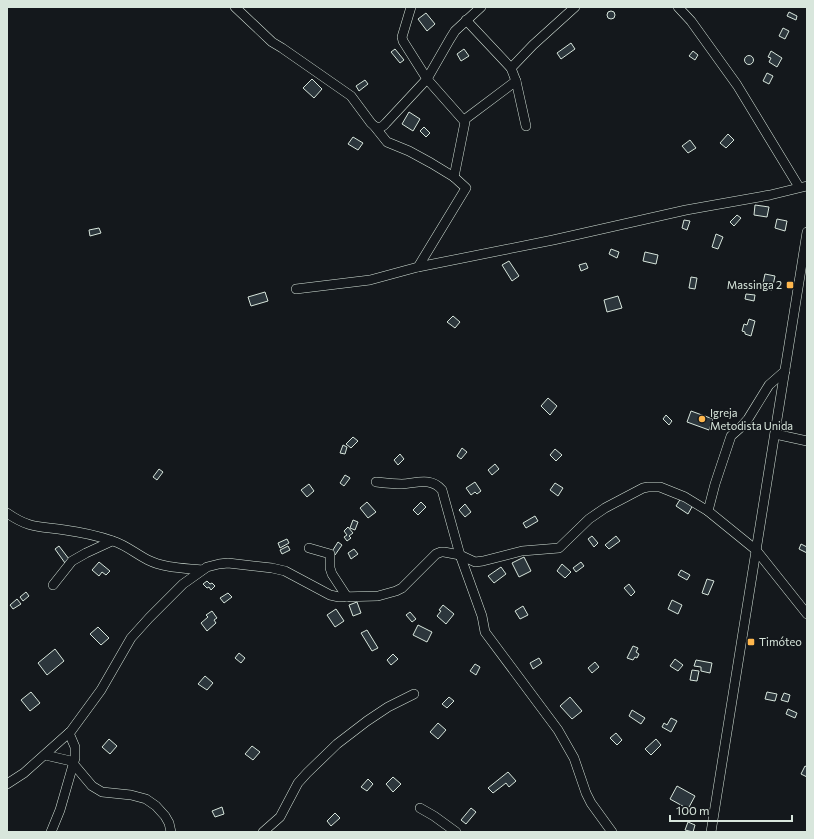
<svg xmlns="http://www.w3.org/2000/svg" width="814" height="839" viewBox="0 0 814 839" font-family="Commissioner,sans-serif">
<style>
.building{fill:#2c363c;stroke:#d8e6dc}
.lines{fill:none;stroke-linecap:round;stroke-linejoin:round}
.minor-casing{stroke:#d8e6dc;stroke-width:10}
.minor{stroke:#14181c;stroke-width:9}
.poi-dot{fill:#ffb74d;stroke:#14181c;stroke-width:1.5}
.labels{text-anchor:middle;stroke-width:3;stroke-linejoin:round;paint-order:stroke}
.poi-label{font-size:11px;fill:#d8e6dc;stroke:#14181c;text-anchor:start}
</style>
<rect width="100%" height="100%" fill="#14181c"/>
<g class="building">
<circle cx="611" cy="15" r="4"/>
<path d="M789 12 797 16 796 20 787 16Z"/>
<path d="M426 13 435 24 427 31 418 19Z"/>
<path d="M783 28 789 31 785 39 779 36Z"/>
<path d="M571 43 575 49 561 59 557 53Z"/>
<path d="M395 49 404 60 400 63 391 52Z"/>
<path d="M464 49 469 56 461 61 457 54Z"/>
<path d="M693 51 698 55 695 60 689 56Z"/>
<path d="M771 51 782 58 777 67 769 62 771 58 768 57Z"/>
<circle cx="749" cy="60" r="4.5"/>
<path d="M767 73 773 76 769 84 763 81Z"/>
<path d="M312 79 322 89 314 98 303 88Z"/>
<path d="M365 80 368 84 359 91 356 86Z"/>
<path d="M409 112 420 119 413 131 402 124Z"/>
<path d="M424 127 430 133 426 137 420 131Z"/>
<path d="M728 134 734 140 726 148 720 143Z"/>
<path d="M353 137 363 143 358 150 348 144Z"/>
<path d="M690 140 696 148 688 153 682 146Z"/>
<path d="M755 205 769 207 767 217 754 215Z"/>
<path d="M737 215 741 218 734 226 730 222Z"/>
<path d="M777 219 787 221 785 231 775 228Z"/>
<path d="M684 220 690 221 687 230 682 228Z"/>
<path d="M99 228 101 233 90 236 89 230Z"/>
<path d="M716 234 723 237 718 249 712 247Z"/>
<path d="M611 249 619 252 617 258 609 254Z"/>
<path d="M645 252 658 255 656 264 643 261Z"/>
<path d="M509 261 519 276 512 281 502 265Z"/>
<path d="M586 263 588 268 581 271 579 265Z"/>
<path d="M765 274 775 276 772 290 762 288Z"/>
<path d="M691 277 697 278 695 289 689 288Z"/>
<path d="M265 292 268 301 251 306 248 297Z"/>
<path d="M746 294 755 295 754 301 745 299Z"/>
<path d="M618 296 622 308 607 312 604 300Z"/>
<path d="M453 316 460 322 455 328 447 322Z"/>
<path d="M749 319 755 321 751 336 745 334V332L742 331 744 324 747 325Z"/>
<path d="M548 398 557 406 550 415 541 406Z"/>
<path d="M691 411 713 419 709 430 687 422Z"/>
<path d="M666 415 672 421 669 425 663 419Z"/>
<path d="M353 437 358 441 351 448 346 444Z"/>
<path d="M343 445 347 447 345 454 340 453Z"/>
<path d="M462 448 467 452 461 459 457 456Z"/>
<path d="M555 449 562 455 556 461 550 455Z"/>
<path d="M400 454 404 459 398 465 394 460Z"/>
<path d="M495 464 499 469 492 475 488 470Z"/>
<path d="M159 469 163 472 157 480 153 477Z"/>
<path d="M345 475 350 478 344 486 340 483Z"/>
<path d="M475 482 481 491 477 494 475 492 471 495 466 488Z"/>
<path d="M555 483 563 488 558 496 550 490Z"/>
<path d="M309 484 314 491 307 497 301 490Z"/>
<path d="M681 498 693 505 688 514 676 506Z"/>
<path d="M367 502 376 512 368 518 360 508Z"/>
<path d="M421 502 426 507 418 515 413 510Z"/>
<path d="M465 504 471 512 465 517 459 510Z"/>
<path d="M535 516 538 521 526 528 523 523Z"/>
<path d="M353 520 358 522 355 530 350 528Z"/>
<path d="M348 527 353 533 349 536 351 538 347 541 344 537 347 535 344 531Z"/>
<path d="M592 536 598 543 594 547 588 539Z"/>
<path d="M616 536 620 541 609 549 605 545Z"/>
<path d="M287 539 289 543 280 548 278 543Z"/>
<path d="M338 542 342 545 335 555 331 553Z"/>
<path d="M801 544 807 547V553L799 549Z"/>
<path d="M59 546 69 559 65 563 55 549Z"/>
<path d="M288 546 290 550 282 554 280 550Z"/>
<path d="M354 549 358 554 351 559 348 553Z"/>
<path d="M524 557 531 571 519 577 512 563Z"/>
<path d="M99 562 110 571 106 575 102 572 99 576 92 570Z"/>
<path d="M581 562 584 566 576 572 573 568Z"/>
<path d="M562 564 571 572 565 578 557 571Z"/>
<path d="M501 567 506 574 494 583 488 576Z"/>
<path d="M681 570 690 575 687 580 678 575Z"/>
<path d="M707 579 714 581 708 595 702 593Z"/>
<path d="M207 581 210 584 212 583 215 586 211 590 209 587 207 588 203 584Z"/>
<path d="M629 584 635 592 631 596 624 588Z"/>
<path d="M26 592 29 596 23 601 20 597Z"/>
<path d="M228 593 232 597 224 603 220 598Z"/>
<path d="M17 599 21 604 13 609 10 605Z"/>
<path d="M672 600 682 605 678 614 668 609Z"/>
<path d="M357 602 361 613 353 616 349 605Z"/>
<path d="M443 605 454 614 446 624 437 616 441 611 439 610Z"/>
<path d="M523 606 528 615 520 619 515 611Z"/>
<path d="M336 609 344 621 335 627 327 615Z"/>
<path d="M212 611 217 618 214 620 216 623 207 631 201 623 208 617 206 615Z"/>
<path d="M410 612 416 619 412 622 406 615Z"/>
<path d="M418 625 432 632 427 642 413 635Z"/>
<path d="M98 627 109 638 101 645 90 634Z"/>
<path d="M367 630 378 648 372 651 361 633Z"/>
<path d="M633 646 638 648 636 652 639 654 637 658 635 657 633 660 627 658Z"/>
<path d="M55 649 64 661 47 675 38 663Z"/>
<path d="M239 653 245 658 241 663 235 658Z"/>
<path d="M393 654 398 659 391 665 387 660Z"/>
<path d="M539 658 542 663 533 669 530 663Z"/>
<path d="M675 659 683 665 678 671 670 666Z"/>
<path d="M696 660 712 663 710 673 701 671V667L694 666Z"/>
<path d="M595 662 599 667 592 673 588 668Z"/>
<path d="M475 664 480 667 476 675 470 671Z"/>
<path d="M692 670 699 671 697 681 690 680Z"/>
<path d="M205 676 213 683 207 690 198 684Z"/>
<path d="M31 692 40 703 30 711 21 700Z"/>
<path d="M767 692 777 694 775 701 765 699Z"/>
<path d="M784 693 790 695 788 702 781 700Z"/>
<path d="M449 697 454 701 447 708 442 704Z"/>
<path d="M570 697 582 711 572 719 560 706Z"/>
<path d="M788 709 797 713 795 718 786 714Z"/>
<path d="M632 710 645 718 641 724 629 716Z"/>
<path d="M671 718 677 721 671 732 662 727 664 723 667 725Z"/>
<path d="M438 723 446 730 438 739 430 732Z"/>
<path d="M616 733 622 740 617 745 610 738Z"/>
<path d="M109 739 117 746 110 754 102 747Z"/>
<path d="M656 739 661 745 651 755 645 749Z"/>
<path d="M252 746 260 752 253 760 245 754Z"/>
<path d="M805 766 807 767V777L801 774Z"/>
<path d="M508 772 516 781 509 787 506 783 493 793 488 788Z"/>
<path d="M393 777 401 784 393 792 386 784Z"/>
<path d="M368 779 373 784 367 791 361 787Z"/>
<path d="M677 786 695 796 688 809 670 799Z"/>
<path d="M222 807 224 814 215 817 212 811Z"/>
<path d="M471 808 476 812 466 824 461 820Z"/>
<path d="M335 813 340 818 331 826 327 821Z"/>
<path d="M688 822 695 825 693 832 685 830Z"/>
</g>
<g class="lines">
<g class="minor-casing">
<g id="minor">
<path d="M235 7 272 42 282 48 351 96 371 123C377 129 381 129 386 123L427 79 450 39 455 31 481 7"/>
<path d="M411 7 402 37 403 41 427 79 465 122 454 177"/>
<path d="M678 7 691 21 737 85 799 187"/>
<path d="M466 20 511 68 516 81 526 126"/>
<path d="M511 68 533 45 575 7"/>
<path d="M464 120 516 81"/>
<path d="M375 127 387 142 409 151 431 163 454 177 466 188 418 267"/>
<path d="M296 289 370 280 418 267 553 240 686 210 770 195 807 186"/>
<path d="M775 434 807 441"/>
<path d="M376 482C385 483 394 484 402 484 417 483 431 477 442 490L460 555 482 616 485 632 558 730 574 758 586 793 591 803 612 832"/>
<path d="M708 511 715 484 731 436 740 428 748 419 769 385 785 371"/>
<path d="M7 513C30 529 39 526 65 530 80 532 98 536 113 541 126 545 136 554 148 560 164 568 184 568 202 570"/>
<path d="M309 548 330 554V568L332 574 347 597"/>
<path d="M53 585 72 561 86 553 112 541"/>
<path d="M45 755 71 761 92 786 102 792 131 795 146 799 156 806 165 816 169 823 171 832"/>
<path d="M7 784 24 773 71 731 101 690 131 638 149 618 183 584 207 567 219 564 228 563 272 568 285 571 330 595 339 597 378 596 396 591 402 588 436 554 441 552H444L460 555 475 562 483 561 522 551 559 548 589 519 605 508 643 488 648 487H660L685 497 708 511 756 550 807 614"/>
<path d="M420 808 434 816 456 832"/>
<path d="M51 832 60 810 75 758V747L69 733"/>
<path d="M263 832 280 817 298 783 307 773 337 744 367 721 388 707 414 694"/>
<path d="M711 832 807 232"/>
</g>
</g>
<use href="#minor" class="minor"/>
</g>
<g class="poi-dot">
<rect x="786" y="281" width="8" height="8" rx="2"/>
<circle cx="702" cy="419" r="4"/>
<rect x="747" y="638" width="8" height="8" rx="2"/>
</g>
<g class="labels">
<g class="poi-label">
<text x="782" y="289" text-anchor="end">Massinga 2</text>
<text x="710" y="417">Igreja<tspan x="710" dy="13">Metodista Unida</tspan></text>
<text x="759" y="646">Timóteo</text>
</g>
</g>
<rect width="814" height="839" fill="none" stroke="#d8e6dc" stroke-width="16"/>
<path d="M670 815v6h122v-6" fill="none" stroke="#d8e6dc" stroke-width="2"/>
<text x="676" y="815" font-size="12" fill="#d8e6dc" stroke="#14181c" stroke-width="3" paint-order="stroke">100 m</text>
</svg>
